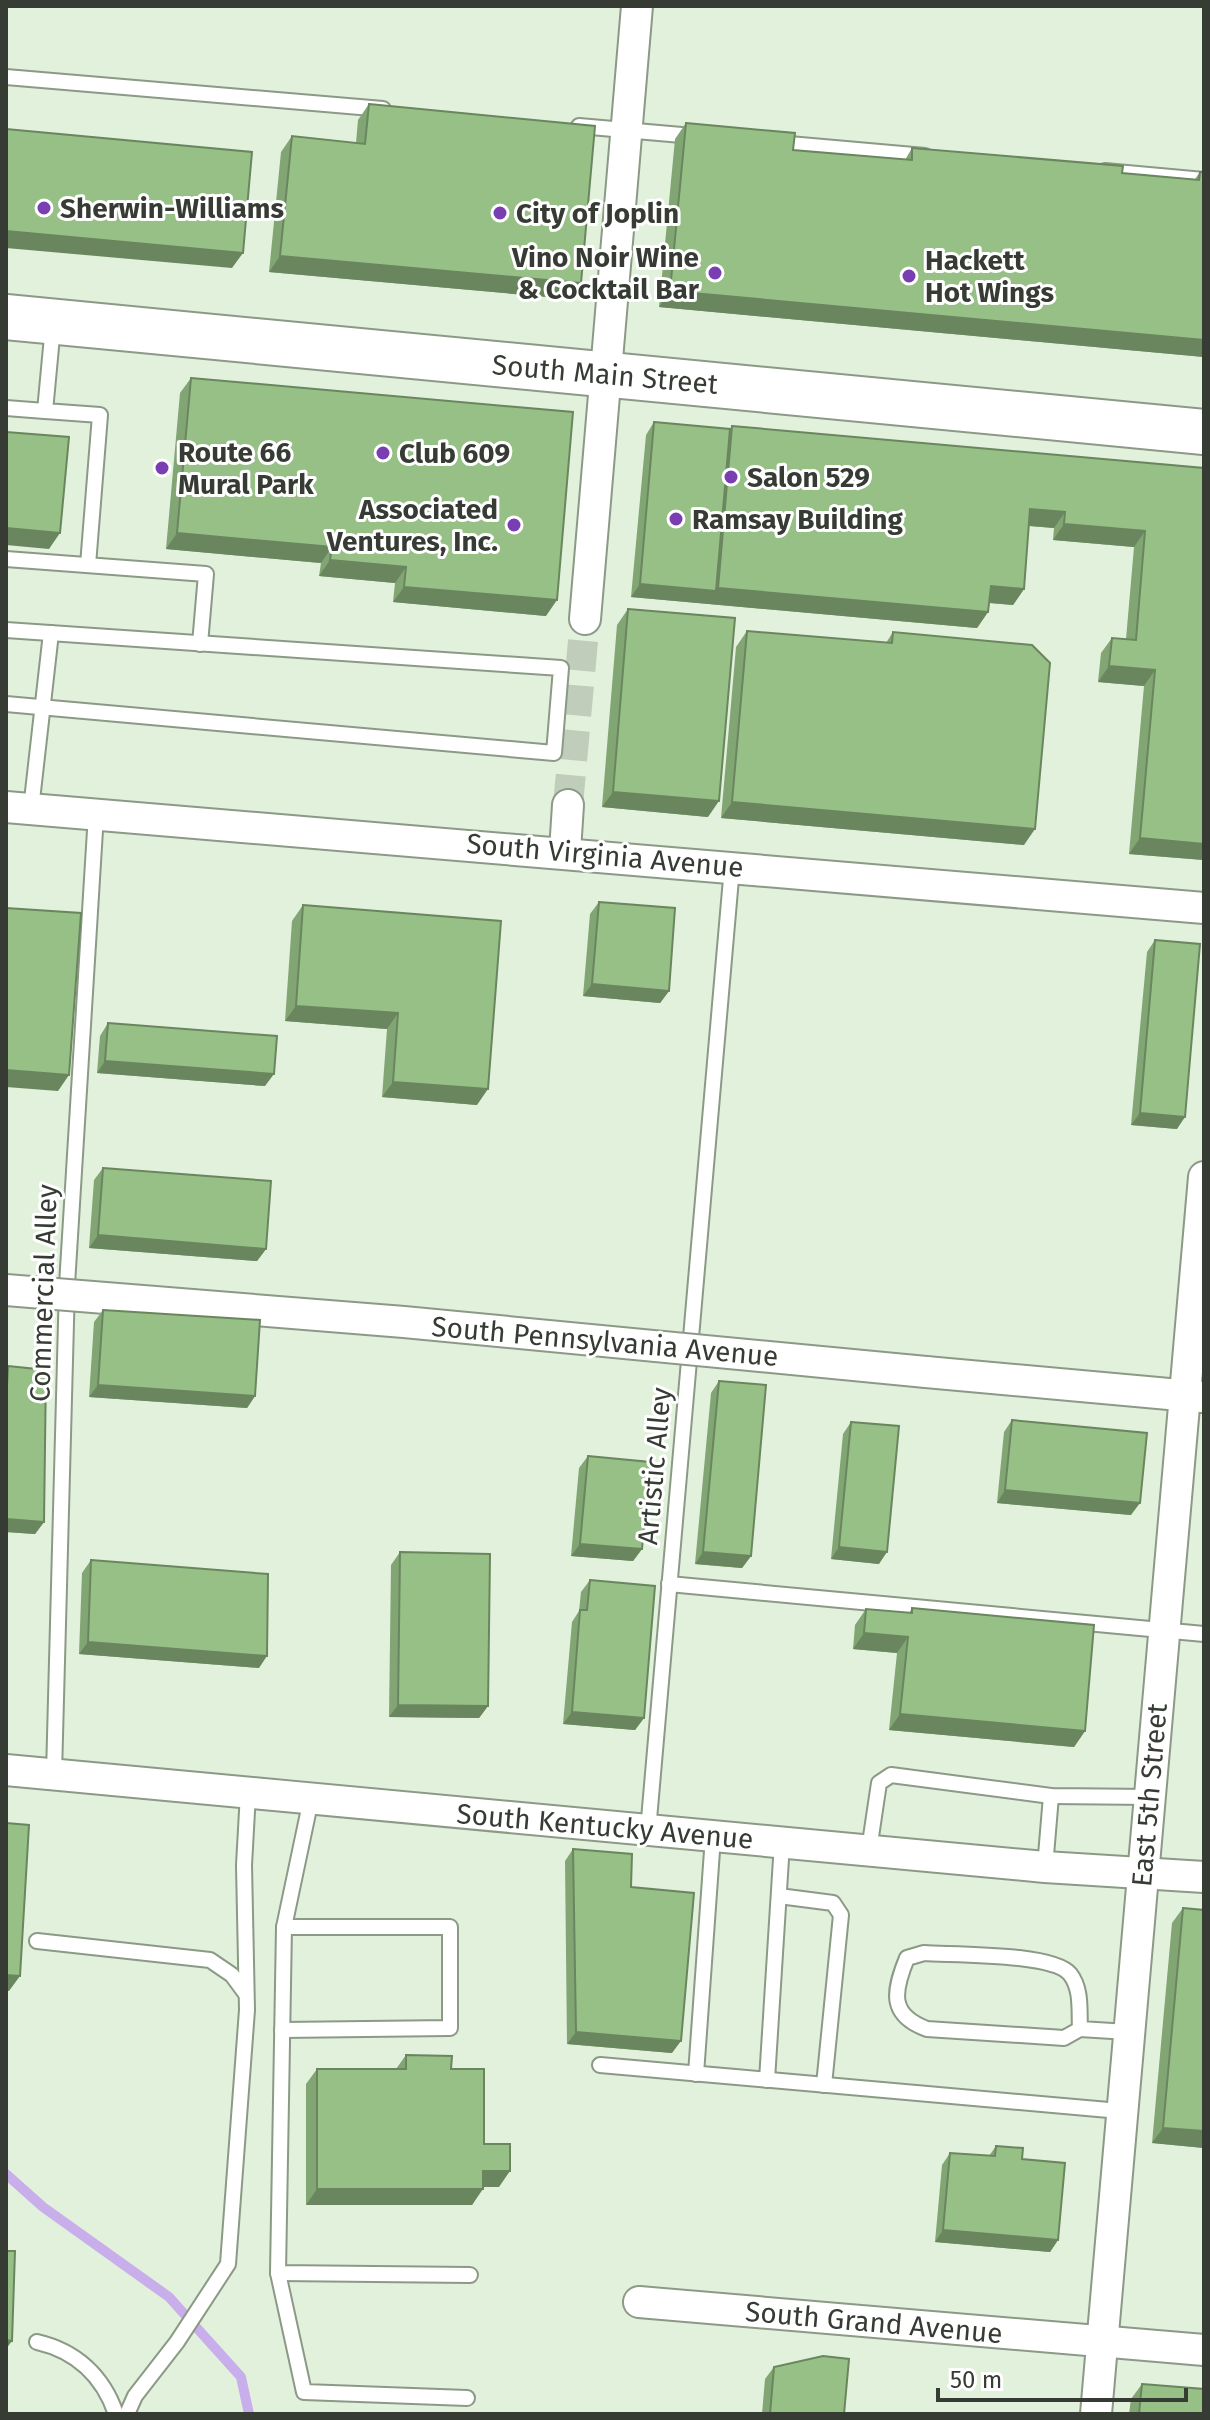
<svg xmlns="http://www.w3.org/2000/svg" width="1210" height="2420" viewBox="0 0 1210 2420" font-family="'Fira Sans',sans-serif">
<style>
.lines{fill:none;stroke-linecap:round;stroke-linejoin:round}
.stream{stroke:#c8aeeb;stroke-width:10}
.street-tunnel{stroke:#c0cdba;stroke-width:30;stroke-dasharray:30 15;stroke-linecap:butt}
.lane-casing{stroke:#8b9986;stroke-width:18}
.street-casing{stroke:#8b9986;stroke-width:34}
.primary-casing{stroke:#8b9986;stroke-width:48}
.lane{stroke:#fff;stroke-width:14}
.street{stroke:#fff;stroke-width:30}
.primary{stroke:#fff;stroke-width:44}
.street-bridge-casing{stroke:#8b9986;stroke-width:34;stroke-linecap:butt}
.street-bridge{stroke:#fff;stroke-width:30}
.wall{fill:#82a574}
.shaded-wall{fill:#6a865e}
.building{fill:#97c087;stroke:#6a865e;stroke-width:2}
.poi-dot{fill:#7a3eb3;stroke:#fff;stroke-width:3}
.labels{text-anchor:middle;stroke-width:6;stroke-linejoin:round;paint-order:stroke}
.poi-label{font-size:28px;font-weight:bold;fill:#363c34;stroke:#fff;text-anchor:start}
.street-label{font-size:28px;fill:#363c34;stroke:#fff}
</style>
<rect width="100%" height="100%" fill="#e2f1dc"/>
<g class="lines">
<path class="stream" d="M6 2174 43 2207 169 2297 241 2377 249 2414"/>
<path class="street-tunnel" d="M568 805 585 619"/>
<g class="lane-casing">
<g id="lane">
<path d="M6 77 383 109"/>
<path d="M579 126 693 136"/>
<path d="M778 143 925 156"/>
<path d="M1105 171 1204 180"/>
<path d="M53 326 45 411 100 415 88 565"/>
<path d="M6 408 45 411"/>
<path d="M6 559 206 574 200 644"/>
<path d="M6 630 561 668 554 753 6 704"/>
<path d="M31 809 51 633"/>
<path d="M669 1584 1204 1634"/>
<path d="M54 1774 67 1285 96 814"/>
<path d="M311 1799 284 1927 278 2273 470 2275"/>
<path d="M648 1831 732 867"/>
<path d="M869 1850 879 1783 891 1775 1051 1796 1150 1797"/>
<path d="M1045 1867 1051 1796"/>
<path d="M779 1896 833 1903 841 1915 824 2085"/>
<path d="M37 1941 210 1960 232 1975 246 1994"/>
<path d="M1080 2029 1064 2038 927 2029C889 2015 893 1992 907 1958L924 1953C954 1955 1053 1953 1070 1974 1082 1989 1079 2011 1080 2029L1128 2032"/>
<path d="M282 2030 450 2028V1927H284"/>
<path d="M600 2065 1120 2111"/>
<path d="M696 2074 713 1837"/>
<path d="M767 2080 782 1843"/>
<path d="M278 2273 304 2392 467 2398"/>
<path d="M37 2342C76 2351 103 2376 116 2414"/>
<path d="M127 2414 135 2396 177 2342 228 2264 247 2010 244 1865 248 1793"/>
</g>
</g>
<g class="street-casing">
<g id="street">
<path d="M585 619 637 6"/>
<path d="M6 807 1204 908"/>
<path d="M565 851 568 805"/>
<path d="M926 1372 1202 1397"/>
<path d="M6 1770 1045 1867 1204 1877"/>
<path d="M639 2302 1204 2350"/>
<path d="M1096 2414 1204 1177"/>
</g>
</g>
<g class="primary-casing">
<path id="primary" d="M6 317 1204 432"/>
</g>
<use href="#lane" class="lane"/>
<use href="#street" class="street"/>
<use href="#primary" class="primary"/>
<g class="street-bridge-casing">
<path id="street-bridge" d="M6 1290 404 1322 926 1372"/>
</g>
<use href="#street-bridge" class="street-bridge"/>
</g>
<g class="wall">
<path d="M369 104 570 299 269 272 281 152 292 136 356 143 358 120Z"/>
<path d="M686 123 793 150 905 160 912 148 1122 173 1195 179 1200 172 1204 357 659 307 675 139Z"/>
<path d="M191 378 546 616 393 602 395 583 319 576 321 563 166 549 180 393Z"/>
<path d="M654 422 730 429 732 426 1204 468V860L1129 854 1144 686 1098 682 1101 653 1112 638 1126 639 1134 547 1053 540 1054 528 1029 526 1024 589 1013 605 989 603 988 612 977 628 631 597 646 435Z"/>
<path d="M628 609 708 817 602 807 617 625Z"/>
<path d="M747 631 886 643 893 632 1024 845 721 818 736 647Z"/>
<path d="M599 902 669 991 660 1003 583 996 590 914Z"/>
<path d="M303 905 477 1105 382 1097 387 1029 285 1021 292 921Z"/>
<path d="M1155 940 1177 1129 1131 1125 1147 952Z"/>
<path d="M108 1023 265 1086 97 1073 100 1036Z"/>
<path d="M103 1168 266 1249 257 1261 89 1248 94 1180Z"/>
<path d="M103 1310 255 1396 247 1408 89 1397 94 1322Z"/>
<path d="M8 1366 44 1522 35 1534 6 1532V1370Z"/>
<path d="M719 1381 751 1556 742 1568 695 1564 711 1393Z"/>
<path d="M1012 1420 1131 1515 997 1503 1004 1432Z"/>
<path d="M851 1422 879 1564 831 1559 843 1434Z"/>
<path d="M588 1456 642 1549 633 1561 571 1556 579 1468Z"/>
<path d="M400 1552 488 1706 479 1718 389 1717 391 1565Z"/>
<path d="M91 1560 259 1668 79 1654 82 1573Z"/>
<path d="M590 1580 644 1718 635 1730 563 1724 572 1622 579 1611 581 1592Z"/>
<path d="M912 1608 1085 1731 1074 1747 889 1730 897 1653 853 1649 855 1625 866 1609 909 1613Z"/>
<path d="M573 1849 631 1887 672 2053 567 2044 565 1861Z"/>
<path d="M1183 1908 1204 2148 1152 2143 1172 1923Z"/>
<path d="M406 2055 451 2069 484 2144 499 2187H483L472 2205H306V2084L317 2069H396Z"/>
<path d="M996 2146 1022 2159 1058 2240 1050 2252 935 2242 942 2165 950 2153 989 2156Z"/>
<path d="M774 2367 844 2414H762L765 2379Z"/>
<path d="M1142 2384 1204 2414H1129L1131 2399Z"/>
</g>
<g class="shaded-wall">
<path d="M6 231 243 253 232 268 6 248Z"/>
<path d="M280 256 581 283 570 299 269 272Z"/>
<path d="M670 291 1204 340V357L659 307Z"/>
<path d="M1030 509 1065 512 1054 528 1019 525Z"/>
<path d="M1064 524 1145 531 1134 547 1053 540Z"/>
<path d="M6 528 60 533 49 549 6 545Z"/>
<path d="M177 533 332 547 321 563 166 549Z"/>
<path d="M330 560 406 567 395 583 319 576Z"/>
<path d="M640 584 716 591 718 588 988 612 977 628 631 597Z"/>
<path d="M991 586 1024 589 1013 605 980 602Z"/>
<path d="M404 587 557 600 546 616 393 602Z"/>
<path d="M1109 666 1155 670 1144 686 1098 682Z"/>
<path d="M613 792 719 801 708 817 602 807Z"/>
<path d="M732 802 1035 829 1024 845 721 818Z"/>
<path d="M1140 838 1204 844V860L1129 854Z"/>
<path d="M592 984 669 991 660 1003 583 996Z"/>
<path d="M296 1006 398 1013 387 1029 285 1021Z"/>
<path d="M105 1061 274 1074 265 1086 97 1073Z"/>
<path d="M6 1070 69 1075 58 1091 6 1087Z"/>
<path d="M393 1082 488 1089 477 1105 382 1097Z"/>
<path d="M1140 1113 1185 1117 1177 1129 1131 1125Z"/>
<path d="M98 1235 266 1249 257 1261 89 1248Z"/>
<path d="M98 1385 255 1396 247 1408 89 1397Z"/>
<path d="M1005 1490 1140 1503 1131 1515 997 1503Z"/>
<path d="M6 1519 44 1522 35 1534 6 1532Z"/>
<path d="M580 1544 642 1549 633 1561 571 1556Z"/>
<path d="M839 1547 887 1552 879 1564 831 1559Z"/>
<path d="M703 1552 751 1556 742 1568 695 1564Z"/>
<path d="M864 1633 908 1637 897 1653 853 1649Z"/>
<path d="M88 1642 267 1656 259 1668 79 1654Z"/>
<path d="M398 1705 488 1706 479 1718 389 1717Z"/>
<path d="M572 1712 644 1718 635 1730 563 1724Z"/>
<path d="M900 1714 1085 1731 1074 1747 889 1730Z"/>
<path d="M6 1975 20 1976 9 1991H6Z"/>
<path d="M576 2032 681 2041 672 2053 567 2044Z"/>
<path d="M1163 2128 1204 2131V2148L1152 2143Z"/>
<path d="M483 2171H510L499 2187H472Z"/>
<path d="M317 2189H483L472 2205H306Z"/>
<path d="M943 2230 1058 2240 1050 2252 935 2242Z"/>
<path d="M6 2340 12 2341 6 2349Z"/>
</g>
<g class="building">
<path d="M369 104 595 126 581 283 280 256 292 136 365 144Z"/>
<path d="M686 123 795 133 793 150 912 160V148L1123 166 1122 173 1199 180 1200 172H1204V340L670 291Z"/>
<path d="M6 129 252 152 243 253 6 231Z"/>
<path d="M191 378 573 412 557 600 404 587 406 567 330 560 332 547 177 533Z"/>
<path d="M654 422 730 429 716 591 640 584Z"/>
<path d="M732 426 1204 468V844L1140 838 1155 670 1109 666 1112 638 1136 640 1145 531 1064 524 1065 512 1030 509 1024 589 991 586 988 612 718 588Z"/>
<path d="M6 432 69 437 60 533 6 528Z"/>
<path d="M628 609 735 618 719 801 613 792Z"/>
<path d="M747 631 892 643 893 632 1032 645 1050 663 1035 829 732 802Z"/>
<path d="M599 902 675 908 669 991 592 984Z"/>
<path d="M303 905 501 921 488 1089 393 1082 398 1013 296 1006Z"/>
<path d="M6 908 81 913 69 1075 6 1070Z"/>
<path d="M1155 940 1200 944 1185 1117 1140 1113Z"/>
<path d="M108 1023 277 1036 274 1074 105 1061Z"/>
<path d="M103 1168 271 1181 266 1249 98 1235Z"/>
<path d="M103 1310 260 1320 255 1396 98 1385Z"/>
<path d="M8 1366 46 1370 44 1522 6 1519V1406Z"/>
<path d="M719 1381 766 1385 751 1556 703 1552Z"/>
<path d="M1012 1420 1147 1433 1140 1503 1005 1490Z"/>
<path d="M851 1422 899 1426 887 1552 839 1547Z"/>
<path d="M588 1456 650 1462 642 1549 580 1544Z"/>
<path d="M400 1552 490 1554 488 1706 398 1705Z"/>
<path d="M91 1560 268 1574 267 1656 88 1642Z"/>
<path d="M590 1580 655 1586 644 1718 572 1712 580 1610H587Z"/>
<path d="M912 1608 1094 1625 1085 1731 900 1714 908 1637 864 1633 866 1609 912 1613Z"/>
<path d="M6 1823 29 1825 20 1976 6 1975Z"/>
<path d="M573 1849 632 1854 631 1887 694 1893 681 2041 576 2032Z"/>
<path d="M1183 1908 1204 1910V2131L1163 2128Z"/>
<path d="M406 2055 452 2056 451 2069H484V2144H510V2171H483V2189H317V2069H406Z"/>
<path d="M996 2146 1023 2148 1022 2159 1065 2163 1058 2240 943 2230 950 2153 995 2156Z"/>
<path d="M6 2251H15L12 2341 6 2340Z"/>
<path d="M823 2356 849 2359 844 2414H770L774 2367Z"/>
<path d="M1142 2384 1204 2389V2414H1139Z"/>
</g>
<g class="poi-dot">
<circle cx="44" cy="208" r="8"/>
<circle cx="500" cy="213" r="8"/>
<circle cx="715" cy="273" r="8"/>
<circle cx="909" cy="276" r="8"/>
<circle cx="383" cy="453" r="8"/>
<circle cx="162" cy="468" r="8"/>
<circle cx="731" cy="477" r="8"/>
<circle cx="676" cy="519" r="8"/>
<circle cx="514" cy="525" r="8"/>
</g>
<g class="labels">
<g class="poi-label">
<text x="60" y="218">Sherwin-Williams</text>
<text x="516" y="223">City of Joplin</text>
<text x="699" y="267" text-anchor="end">Vino Noir Wine<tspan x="699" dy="32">&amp; Cocktail Bar</tspan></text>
<text x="925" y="270">Hackett<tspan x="925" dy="32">Hot Wings</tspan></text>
<text x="178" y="462">Route 66<tspan x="178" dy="32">Mural Park</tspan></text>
<text x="399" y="463">Club 609</text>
<text x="747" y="487">Salon 529</text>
<text x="498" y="519" text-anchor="end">Associated<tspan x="498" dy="32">Ventures, Inc.</tspan></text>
<text x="692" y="529">Ramsay Building</text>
</g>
<g class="street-label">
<text transform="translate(605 374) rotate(5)" y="10">South Main Street</text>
<text transform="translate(605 855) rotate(5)" y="10">South Virginia Avenue</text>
<text transform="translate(43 1293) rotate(-88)" y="10">Commercial Alley</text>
<text transform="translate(605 1341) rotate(5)" y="10">South Pennsylvania Avenue</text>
<text transform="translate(654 1466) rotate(-85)" y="10">Artistic Alley</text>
<text transform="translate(1149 1795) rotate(-85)" y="10">East 5th Street</text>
<text transform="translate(605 1826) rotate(5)" y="10">South Kentucky Avenue</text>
<text transform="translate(874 2322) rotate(5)" y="10">South Grand Avenue</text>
</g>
</g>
<rect width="1210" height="2420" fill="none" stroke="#363c34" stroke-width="16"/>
<path d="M938 2388v12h248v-12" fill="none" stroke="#363c34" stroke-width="4"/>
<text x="950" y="2388" font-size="24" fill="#363c34" stroke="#ffffff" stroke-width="6" paint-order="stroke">50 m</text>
</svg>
